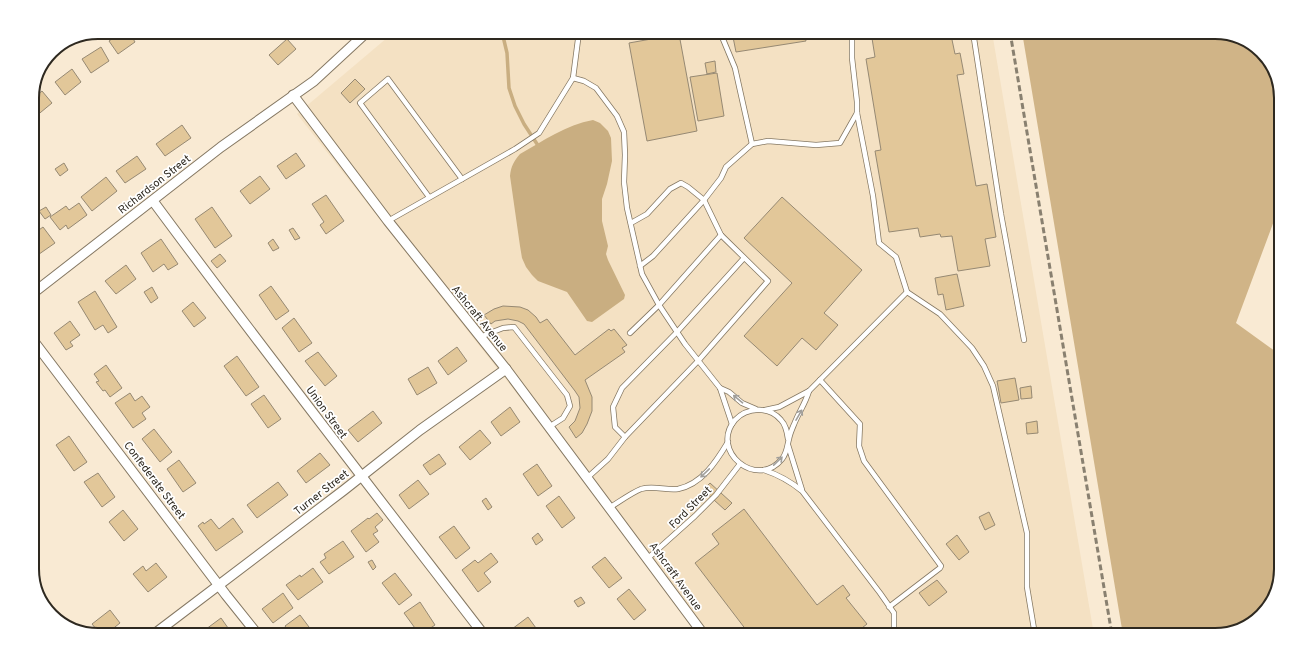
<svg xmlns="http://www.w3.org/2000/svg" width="1313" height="667" viewBox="0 0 1313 667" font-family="Overpass,sans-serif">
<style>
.built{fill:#f4e1c3}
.forest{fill:#d0b487}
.water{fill:#c9ae81}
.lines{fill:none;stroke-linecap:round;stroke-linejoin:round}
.stream{stroke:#c9ae81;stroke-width:3.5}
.building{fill:#e2c799;stroke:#968973}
.service-casing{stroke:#857863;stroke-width:6}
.minor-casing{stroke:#857863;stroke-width:11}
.service{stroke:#fff;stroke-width:4.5}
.minor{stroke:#fff;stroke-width:9}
.rail{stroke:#898070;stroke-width:3;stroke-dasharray:6 3;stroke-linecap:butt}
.oneway{stroke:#a19f9b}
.labels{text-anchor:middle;stroke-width:3.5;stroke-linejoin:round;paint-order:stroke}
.street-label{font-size:11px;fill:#2e2920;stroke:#fff}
.rim{fill:none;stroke:#2e2920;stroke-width:2}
</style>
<rect width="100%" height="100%" fill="#f9ead3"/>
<path class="built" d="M394 32H992L1094 635H707L297 114Z"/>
<path class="forest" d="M1022 32H1215L1244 39 1270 61 1281 94V202L1236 323 1279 354 1281 353V569L1274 598 1252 624 1215 635H1123Z"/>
<path class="water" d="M593 120 600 123 608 131 611 138 612 161 607 184 602 199V221L608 246 606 254 608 260 625 295 624 299 592 322 587 321 567 292 538 281 532 275 526 267 522 258 520 246 510 176C511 166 514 161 520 154 543 141 566 125 593 120Z"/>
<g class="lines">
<path class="stream" d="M502 32 507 53 509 88 515 106 524 124 539 147"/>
</g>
<g class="building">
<path d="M122 32H129L135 42 118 54 109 41Z"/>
<path d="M732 32H804L806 41 736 52Z"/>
<path d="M871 32H942L943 36 951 35 955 54 960 53 964 74 957 75 976 186 987 184 996 237 985 239 990 266 958 271 952 236 941 237 940 234 920 237 918 228 889 232 875 151 881 150 866 59 875 57Z"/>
<path d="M679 34 697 131 647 141 629 43Z"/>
<path d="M287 39 296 49 278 65 269 55Z"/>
<path d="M101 47 109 61 91 73 82 59Z"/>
<path d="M715 61 716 72 707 74 705 63Z"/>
<path d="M72 69 81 82 65 95 55 82Z"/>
<path d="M717 73 724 116 698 121 690 77Z"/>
<path d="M355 79 365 89 350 103 341 93Z"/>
<path d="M42 91 52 103 35 117 32 113V99Z"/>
<path d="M182 125 191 138 165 156 156 144Z"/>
<path d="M296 153 305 166 286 179 277 166Z"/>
<path d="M137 156 146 169 125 183 116 171Z"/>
<path d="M64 163 68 170 60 176 55 169Z"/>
<path d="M260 176 270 189 250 204 240 191Z"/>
<path d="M106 177 117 191 92 211 81 197Z"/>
<path d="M326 195 344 221 326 234 320 225 324 222 312 204Z"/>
<path d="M782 197 862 270 824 313 838 325 816 350 802 338 777 366 744 336 792 283 744 238Z"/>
<path d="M79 203 87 215 68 229 66 225 60 230 50 217 66 206 69 210Z"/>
<path d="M46 207 51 215 45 219 39 211Z"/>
<path d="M212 207 232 236 215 248 195 219Z"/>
<path d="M43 227 55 243 32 259V235Z"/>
<path d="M293 228 300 238 295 240 289 230Z"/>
<path d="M161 239 178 264 168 270 164 264 153 272 141 253Z"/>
<path d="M273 239 279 248 273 251 268 243Z"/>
<path d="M220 254 226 261 217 268 211 261Z"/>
<path d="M126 265 136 279 116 294 105 281Z"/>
<path d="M957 274 964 306 946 310 943 294 938 295 935 278Z"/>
<path d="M271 286 289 311 276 320 259 295Z"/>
<path d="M152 287 158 298 151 303 144 292Z"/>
<path d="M95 291 117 327 108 333 103 325 95 330 78 302Z"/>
<path d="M193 302 206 318 194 327 182 311Z"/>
<path d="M503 306 520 307 528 310 536 317 540 323 547 319 575 355 609 329 611 331 614 329 627 345 622 348 625 352 585 380 592 397V411L587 424 582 433 576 438 569 427 575 421 580 408 579 397 575 391 524 324 518 321 508 319 495 321 491 324 484 315 494 309Z"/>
<path d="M294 318 312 343 299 352 282 328Z"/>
<path d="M70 321 80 335 70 342 73 346 66 350 54 333Z"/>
<path d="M457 347 467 361 448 375 438 361Z"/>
<path d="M318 352 337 376 325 386 305 361Z"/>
<path d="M237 356 259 387 246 396 224 366Z"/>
<path d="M106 365 122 388 110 397 105 390 103 391 96 382 99 381 94 374Z"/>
<path d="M428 367 437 383 417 395 408 379Z"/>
<path d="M1015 378 1019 400 1001 403 997 381Z"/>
<path d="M1031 386 1032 398 1021 399 1020 388Z"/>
<path d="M130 393 135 401 142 396 150 407 142 413 146 419 133 428 115 403Z"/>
<path d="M264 395 281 419 268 428 251 404Z"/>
<path d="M510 407 520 422 501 436 491 422Z"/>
<path d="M373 411 382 423 358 442 348 430Z"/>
<path d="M1037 421 1038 433 1027 434 1026 423Z"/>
<path d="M154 429 172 452 160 462 142 439Z"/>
<path d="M480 430 491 443 470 460 459 447Z"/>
<path d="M69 436 87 462 74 471 56 445Z"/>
<path d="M320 453 330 465 306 483 297 471Z"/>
<path d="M439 454 446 464 430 475 423 465Z"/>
<path d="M179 460 196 483 183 492 167 469Z"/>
<path d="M537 464 552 486 538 496 523 474Z"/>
<path d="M98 473 115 497 102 507 84 482Z"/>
<path d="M418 480 429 494 409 509 399 495Z"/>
<path d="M278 482 288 495 257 518 247 505Z"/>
<path d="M710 483 732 503 725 510 703 490Z"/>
<path d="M559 496 575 518 562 528 546 506Z"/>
<path d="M486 498 492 507 488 510 482 501Z"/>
<path d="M744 509 817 605 843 585 850 595 846 598 867 624 853 635H750L695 563 719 544 712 534Z"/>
<path d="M123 510 138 529 124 541 109 522Z"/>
<path d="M989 512 995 525 985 530 979 517Z"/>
<path d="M377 513 383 520 375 527 378 531 373 534 379 542 366 552 351 531 368 518 369 519Z"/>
<path d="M233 518 243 532 216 551 198 526 203 522 204 524 211 519 219 529Z"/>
<path d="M454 526 470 548 456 559 439 537Z"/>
<path d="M538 533 543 540 536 545 532 538Z"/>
<path d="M957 535 969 552 959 560 946 544Z"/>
<path d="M343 541 354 557 329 574 320 562 326 558 324 554Z"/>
<path d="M491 553 498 562 484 573 491 582 478 592 462 570 475 560 478 563Z"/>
<path d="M605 557 622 578 609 588 592 567Z"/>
<path d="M372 560 376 567 373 570 368 562Z"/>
<path d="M156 563 167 577 148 592 133 574 143 566 146 571Z"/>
<path d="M313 568 323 582 298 600 286 585 300 575 301 577Z"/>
<path d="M395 573 412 595 399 605 382 583Z"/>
<path d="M937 580 947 592 929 606 919 593Z"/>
<path d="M629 589 646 610 634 620 617 599Z"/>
<path d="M283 593 293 608 273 623 262 609Z"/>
<path d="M581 597 585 603 578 607 574 601Z"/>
<path d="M420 602 435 625 420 635 404 613Z"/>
<path d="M110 610 120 623 105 635H101L92 624Z"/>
<path d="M300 615 309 627 298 635H291L285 626Z"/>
<path d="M528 617 541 635H517L512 629Z"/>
<path d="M221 618 233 635H198Z"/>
</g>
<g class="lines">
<g class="service-casing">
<g id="service">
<path d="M720 32 735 68 752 144"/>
<path d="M852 32V58L857 102V113L873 196 879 243 896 257 907 292 940 314 972 348 984 366 993 386 1027 533V587L1035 635"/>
<path d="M973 32 1001 214 1024 340"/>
<path d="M573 78 584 81 596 88 617 116 624 132 625 155 624 182 627 208 642 274 659 305 685 344 720 388 732 424"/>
<path d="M429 197 360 103 388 79 462 179"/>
<path d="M388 221 515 149 539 133 573 78 579 32"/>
<path d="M640 266 653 256 704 200 721 178 726 167 752 144 768 141 816 145 840 143 857 113"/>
<path d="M630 333 659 305 721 235"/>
<path d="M480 337 503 328 514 327 567 395 570 406 563 418 549 427"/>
<path d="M820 380 860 424 859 446 864 461 941 566 940 568 889 607"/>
<path d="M720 388 729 392 742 403 756 409"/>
<path d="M765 410 779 407 809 391 907 292"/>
<path d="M625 437 615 427 613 407 622 388 677 332 744 258"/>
<path d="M788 439C787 432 786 425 781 420 769 406 747 407 735 420 709 451 757 490 782 459 787 453 787 446 789 439 790 433 793 427 795 422 800 410 805 404 809 391"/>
<path d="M788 445 802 490"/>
<path d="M764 470C779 475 790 481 802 491L880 593 894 613V628L888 635"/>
<path d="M587 478 608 459 625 437 698 361 768 281 721 235 704 200 688 187 681 183 670 189 647 214 631 223"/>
<path d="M609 508C619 502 631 493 641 489 654 485 667 491 678 489 702 484 716 462 728 442"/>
<path d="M647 559 695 516 716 495 740 464"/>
</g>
</g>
<g class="minor-casing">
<g id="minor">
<path d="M293 95 388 221 506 369 704 635"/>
<path d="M153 201C261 347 373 491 484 635"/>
<path d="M32 294 221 147 314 81 367 32"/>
<path d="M32 339 226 595 258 635"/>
<path d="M153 635 344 490 420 430 506 369"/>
</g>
</g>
<use href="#service" class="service"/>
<use href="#minor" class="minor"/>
<path class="rail" d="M1010 32 1112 635"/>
</g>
<defs><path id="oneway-shaft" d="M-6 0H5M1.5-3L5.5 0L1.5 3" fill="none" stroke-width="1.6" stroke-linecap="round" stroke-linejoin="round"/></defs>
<g class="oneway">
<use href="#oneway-shaft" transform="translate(738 399) rotate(-140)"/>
<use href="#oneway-shaft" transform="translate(799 415) rotate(-60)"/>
<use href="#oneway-shaft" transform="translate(778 461) rotate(-44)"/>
<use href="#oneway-shaft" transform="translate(705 473) rotate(136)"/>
</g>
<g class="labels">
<g class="street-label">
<text transform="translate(154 184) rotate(-38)" y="4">Richardson Street</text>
<text transform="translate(480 318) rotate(51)" y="4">Ashcraft Avenue</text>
<text transform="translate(327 412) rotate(54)" y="4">Union Street</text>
<text transform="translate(155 480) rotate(53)" y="4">Confederate Street</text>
<text transform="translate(321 492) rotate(-38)" y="4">Turner Street</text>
<text transform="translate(690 507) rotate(-45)" y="4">Ford Street</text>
<text transform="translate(676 576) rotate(54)" y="4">Ashcraft Avenue</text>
</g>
</g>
<path d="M0 0H1313V667H0ZM98 39H1215A59 59 0 0 1 1274 98V569A59 59 0 0 1 1215 628H98A59 59 0 0 1 39 569V98A59 59 0 0 1 98 39Z" fill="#fff" fill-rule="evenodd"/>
<path class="rim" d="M98 39H1215A59 59 0 0 1 1274 98V569A59 59 0 0 1 1215 628H98A59 59 0 0 1 39 569V98A59 59 0 0 1 98 39Z"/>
</svg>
